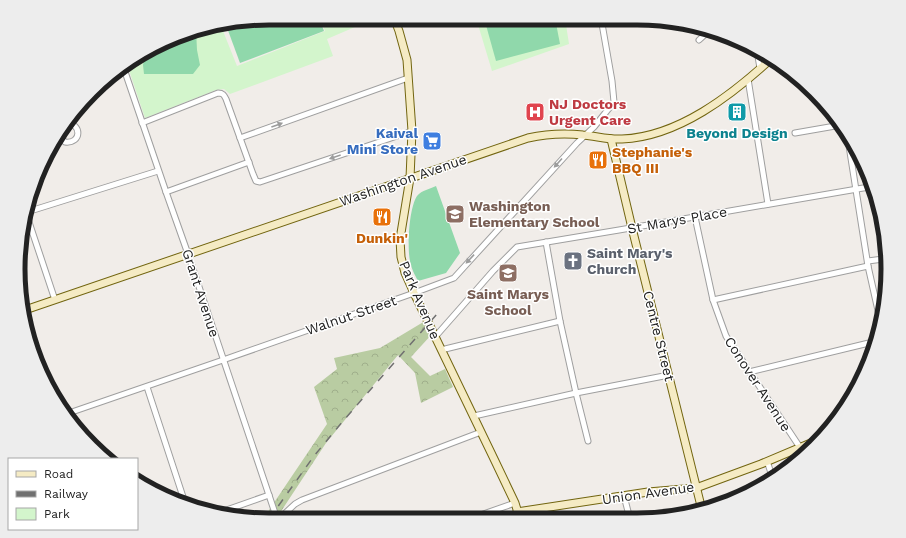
<svg xmlns="http://www.w3.org/2000/svg" width="906" height="538" viewBox="0 0 906 538" font-family="'Work Sans',sans-serif">
<style>
.forest{fill:url(#forest-crowns)}
.park{fill:#d3f5cc}
.pitch{fill:#90d8ab}
.lines{fill:none;stroke-linecap:round;stroke-linejoin:round}
.street-casing{stroke:#9f9f9f;stroke-width:7}
.secondary-casing{stroke:#726510;stroke-width:9}
.street{stroke:#fff;stroke-width:5}
.secondary{stroke:#f5ebc4;stroke-width:7}
.rail{stroke:#707070;stroke-width:1.5;stroke-dasharray:8 8;stroke-linecap:butt}
.oneway{fill:#9c9c9c}
.labels{text-anchor:middle;stroke-width:3;stroke-linejoin:round;paint-order:stroke}
.health-label{font-size:14px;font-weight:bold;fill:#be3a42;stroke:#fff;text-anchor:start}
.shop-label{font-size:14px;font-weight:bold;fill:#366cbe;stroke:#fff;text-anchor:end}
.culture-label{font-size:14px;font-weight:bold;fill:#0d838f;stroke:#fff}
.food-label{font-size:14px;font-weight:bold;fill:#c56008;stroke:#fff;text-anchor:start}
.street-label{font-size:14px;fill:#222;stroke:#fff}
.education-label{font-size:14px;font-weight:bold;fill:#785e54;stroke:#fff;text-anchor:start}
.worship-label{font-size:14px;font-weight:bold;fill:#5b616d;stroke:#fff;text-anchor:start}
.rim{fill:none;stroke:#222;stroke-width:5}
</style>
<defs>
<pattern id="forest-crowns" width="20" height="18" patternUnits="userSpaceOnUse"><rect width="20" height="18" fill="#b9cca2"/><path d="M2 6a3 3 0 1 1 6 0M12 15a3 3 0 1 1 6 0" fill="none" stroke="#9faf8b"/></pattern>
</defs>
<rect width="100%" height="100%" fill="#f1ede9"/>
<path class="forest" d="M425 321 433 333 411 357 430 376 445 369 453 387 421 403 415 373 398 355 326 443 276 519H263L327 424 314 387 337 369 334 358 380 348Z"/>
<g class="park">
<path d="M320 18H376L327 39 333 56 230 94 224 89 216 90 145 118 127 64 189 31 221 26 237 66 325 31Z"/>
<path d="M476 18H565L569 44 492 71Z"/>
</g>
<g class="pitch">
<path d="M269 18H319L324 31 240 63 226 25Z"/>
<path d="M484 18H555L560 44 496 61Z"/>
<path d="M196 30 197 50 200 65 193 74H144L143 65 145 55 189 31Z"/>
<path d="M436 186 460 253 446 273 418 281C415 275 411 268 410 261 407 247 409 208 417 196 422 190 430 189 436 186Z"/>
</g>
<g class="lines">
<g class="street-casing">
<g id="street">
<path d="M699 40 710 30"/>
<path d="M757 51 760 68"/>
<path d="M123 66 166 192 188 254 277 519"/>
<path d="M748 79 768 204"/>
<path d="M142 123 218 93C223 93 224 95 226 99L253 174 256 181 260 182 412 131"/>
<path d="M59 132 60 137 65 142C82 144 82 123 66 123"/>
<path d="M795 133 841 125"/>
<path d="M847 133 868 266 881 324"/>
<path d="M240 138 408 78"/>
<path d="M166 192 249 162"/>
<path d="M27 212 158 171"/>
<path d="M27 216 55 300"/>
<path d="M695 217 713 300 726 336 805 455"/>
<path d="M546 242 560 321 576 393 588 441"/>
<path d="M868 261 883 259"/>
<path d="M713 300 868 266"/>
<path d="M435 337 493 271 517 247 619 230 869 187"/>
<path d="M441 350 560 321"/>
<path d="M749 372 873 342"/>
<path d="M147 387 186 506"/>
<path d="M66 414 223 360 414 293 454 278 577 143 594 127 614 102 612 81 601 18"/>
<path d="M474 416 576 393 669 375"/>
<path d="M767 461 773 479"/>
<path d="M624 496 630 519"/>
<path d="M218 513 269 495"/>
<path d="M279 519 295 504 302 500 481 432"/>
<path d="M469 519 515 503"/>
</g>
</g>
<g class="secondary-casing">
<g id="secondary">
<path d="M394 18 399 31 407 60 412 131 410 178 400 239 401 257 405 273 414 293 495 461 515 503 520 519"/>
<path d="M611 139 632 228 702 510"/>
<path d="M25 310 528 138C546 134 564 133 583 135 596 136 609 140 622 139 678 137 732 95 772 58"/>
<path d="M517 512 648 492 696 488 761 464 818 440"/>
</g>
</g>
<use href="#street" class="street"/>
<use href="#secondary" class="secondary"/>
<path class="rail" d="M269 519 314 456 343 421 437 314"/>
</g>
<defs><path id="oneway-solid" d="M-6-.8H1V-3.2L6.5 0L1 3.2V.8H-6Z"/></defs>
<g class="oneway">
<use href="#oneway-solid" transform="translate(277 125) rotate(-20)"/>
<use href="#oneway-solid" transform="translate(335 157) rotate(161)"/>
<use href="#oneway-solid" transform="translate(558 163) rotate(132)"/>
<use href="#oneway-solid" transform="translate(470 259) rotate(133)"/>
</g>
<defs>
<g id="hospital-square" transform="scale(1)"><rect x="-9" y="-9" width="18" height="18" rx="4" fill="#e0444e" stroke="#fff"/><path d="M-5-5h3v3.5h4V-5h3V5h-3V1.5h-4V5h-3Z" fill="#fff"/></g>
<g id="building-square" transform="scale(1)"><rect x="-9" y="-9" width="18" height="18" rx="4" fill="#0f9aa8" stroke="#fff"/><path d="M-4-6H4V6H1V3H-1V6H-4ZM-2.5-4.3h1.7v1.8h-1.7ZM.8-4.3h1.7v1.8H.8ZM-2.5-1h1.7V.8h-1.7ZM.8-1h1.7V.8H.8Z" fill="#fff"/></g>
<g id="supermarket-square" transform="scale(1)"><rect x="-9" y="-9" width="18" height="18" rx="4" fill="#3f7fe0" stroke="#fff"/><path d="M-6-5.5h2.5l.6 2H6L4.5 2H-2.5L-4.4-4H-6ZM-1.5 3.2a1.3 1.3 0 1 0 .1 0ZM3 3.2a1.3 1.3 0 1 0 .1 0Z" fill="#fff"/></g>
<g id="restaurant-square" transform="scale(1)"><rect x="-9" y="-9" width="18" height="18" rx="4" fill="#e8710a" stroke="#fff"/><path d="M-5-6h1v4h1v-4h1v4h1v-4h1v5L-1.5 .5V6h-2V.5L-5-1ZM5-6V6H3V1.5H1.5Q1.5-4 5-6Z" fill="#fff"/></g>
<g id="school-square" transform="scale(1)"><rect x="-9" y="-9" width="18" height="18" rx="4" fill="#8d6e63" stroke="#fff"/><path d="M0-5L7-2L0 1L-7-2ZM-4 1L0 2.5L4 1V4Q0 6-4 4Z" fill="#fff"/></g>
<g id="church-square" transform="scale(1)"><rect x="-9" y="-9" width="18" height="18" rx="4" fill="#6b7280" stroke="#fff"/><path d="M-1.2-6h2.4v3.5h3.3v2.4h-3.3V6h-2.4V-.1h-3.3v-2.4h3.3Z" fill="#fff"/></g>
</defs>
<g fill-rule="evenodd">
<use href="#hospital-square" x="535" y="112"/>
<use href="#building-square" x="737" y="112"/>
<use href="#supermarket-square" x="432" y="141"/>
<use href="#restaurant-square" x="598" y="160"/>
<use href="#school-square" x="455" y="214"/>
<use href="#restaurant-square" x="382" y="217"/>
<use href="#church-square" x="573" y="261"/>
<use href="#school-square" x="508" y="273"/>
</g>
<g class="labels">
<g class="health-label">
<text x="549" y="109">NJ Doctors<tspan x="549" dy="16">Urgent Care</tspan></text>
</g>
<g class="shop-label">
<text x="418" y="138">Kaival<tspan x="418" dy="16">Mini Store</tspan></text>
</g>
<g class="culture-label">
<text x="737" y="138">Beyond Design</text>
</g>
<g class="food-label">
<text x="612" y="157">Stephanie's<tspan x="612" dy="16">BBQ III</tspan></text>
<text x="382" y="243" text-anchor="middle">Dunkin'</text>
</g>
<g class="street-label">
<text transform="translate(403 180) rotate(-19)" y="5">Washington Avenue</text>
<text transform="translate(677 220) rotate(-10)" y="5">St Marys Place</text>
<text transform="translate(201 293) rotate(72)" y="5">Grant Avenue</text>
<text transform="translate(420 300) rotate(67)" y="5">Park Avenue</text>
<text transform="translate(351 315) rotate(-19)" y="5">Walnut Street</text>
<text transform="translate(659 336) rotate(76)" y="5">Centre Street</text>
<text transform="translate(758 384) rotate(57)" y="5">Conover Avenue</text>
<text transform="translate(648 493) rotate(-8)" y="5">Union Avenue</text>
</g>
<g class="education-label">
<text x="469" y="211">Washington<tspan x="469" dy="16">Elementary School</tspan></text>
<text x="508" y="299" text-anchor="middle">Saint Marys<tspan x="508" dy="16">School</tspan></text>
</g>
<g class="worship-label">
<text x="587" y="258">Saint Mary's<tspan x="587" dy="16">Church</tspan></text>
</g>
</g>
<path d="M0 0H906V538H0ZM269 25H637A244 244 0 0 1 881 269V269A244 244 0 0 1 637 513H269A244 244 0 0 1 25 269V269A244 244 0 0 1 269 25Z" fill="#ededed" fill-rule="evenodd"/>
<path class="rim" d="M269 25H637A244 244 0 0 1 881 269V269A244 244 0 0 1 637 513H269A244 244 0 0 1 25 269V269A244 244 0 0 1 269 25Z"/>
<rect x="8" y="458" width="130" height="72" fill="#ffffff" stroke="#a7a7a7"/>
<rect x="16" y="471" width="20" height="6" fill="#f5ebc4" stroke="#a7a7a7"/>
<text x="44" y="478" font-size="12" fill="#222222">Road</text>
<rect x="16" y="491" width="20" height="6" fill="#707070" stroke="#a7a7a7"/>
<text x="44" y="498" font-size="12" fill="#222222">Railway</text>
<rect x="16" y="508" width="20" height="12" fill="#d3f5cc" stroke="#a7a7a7"/>
<text x="44" y="518" font-size="12" fill="#222222">Park</text>
</svg>
